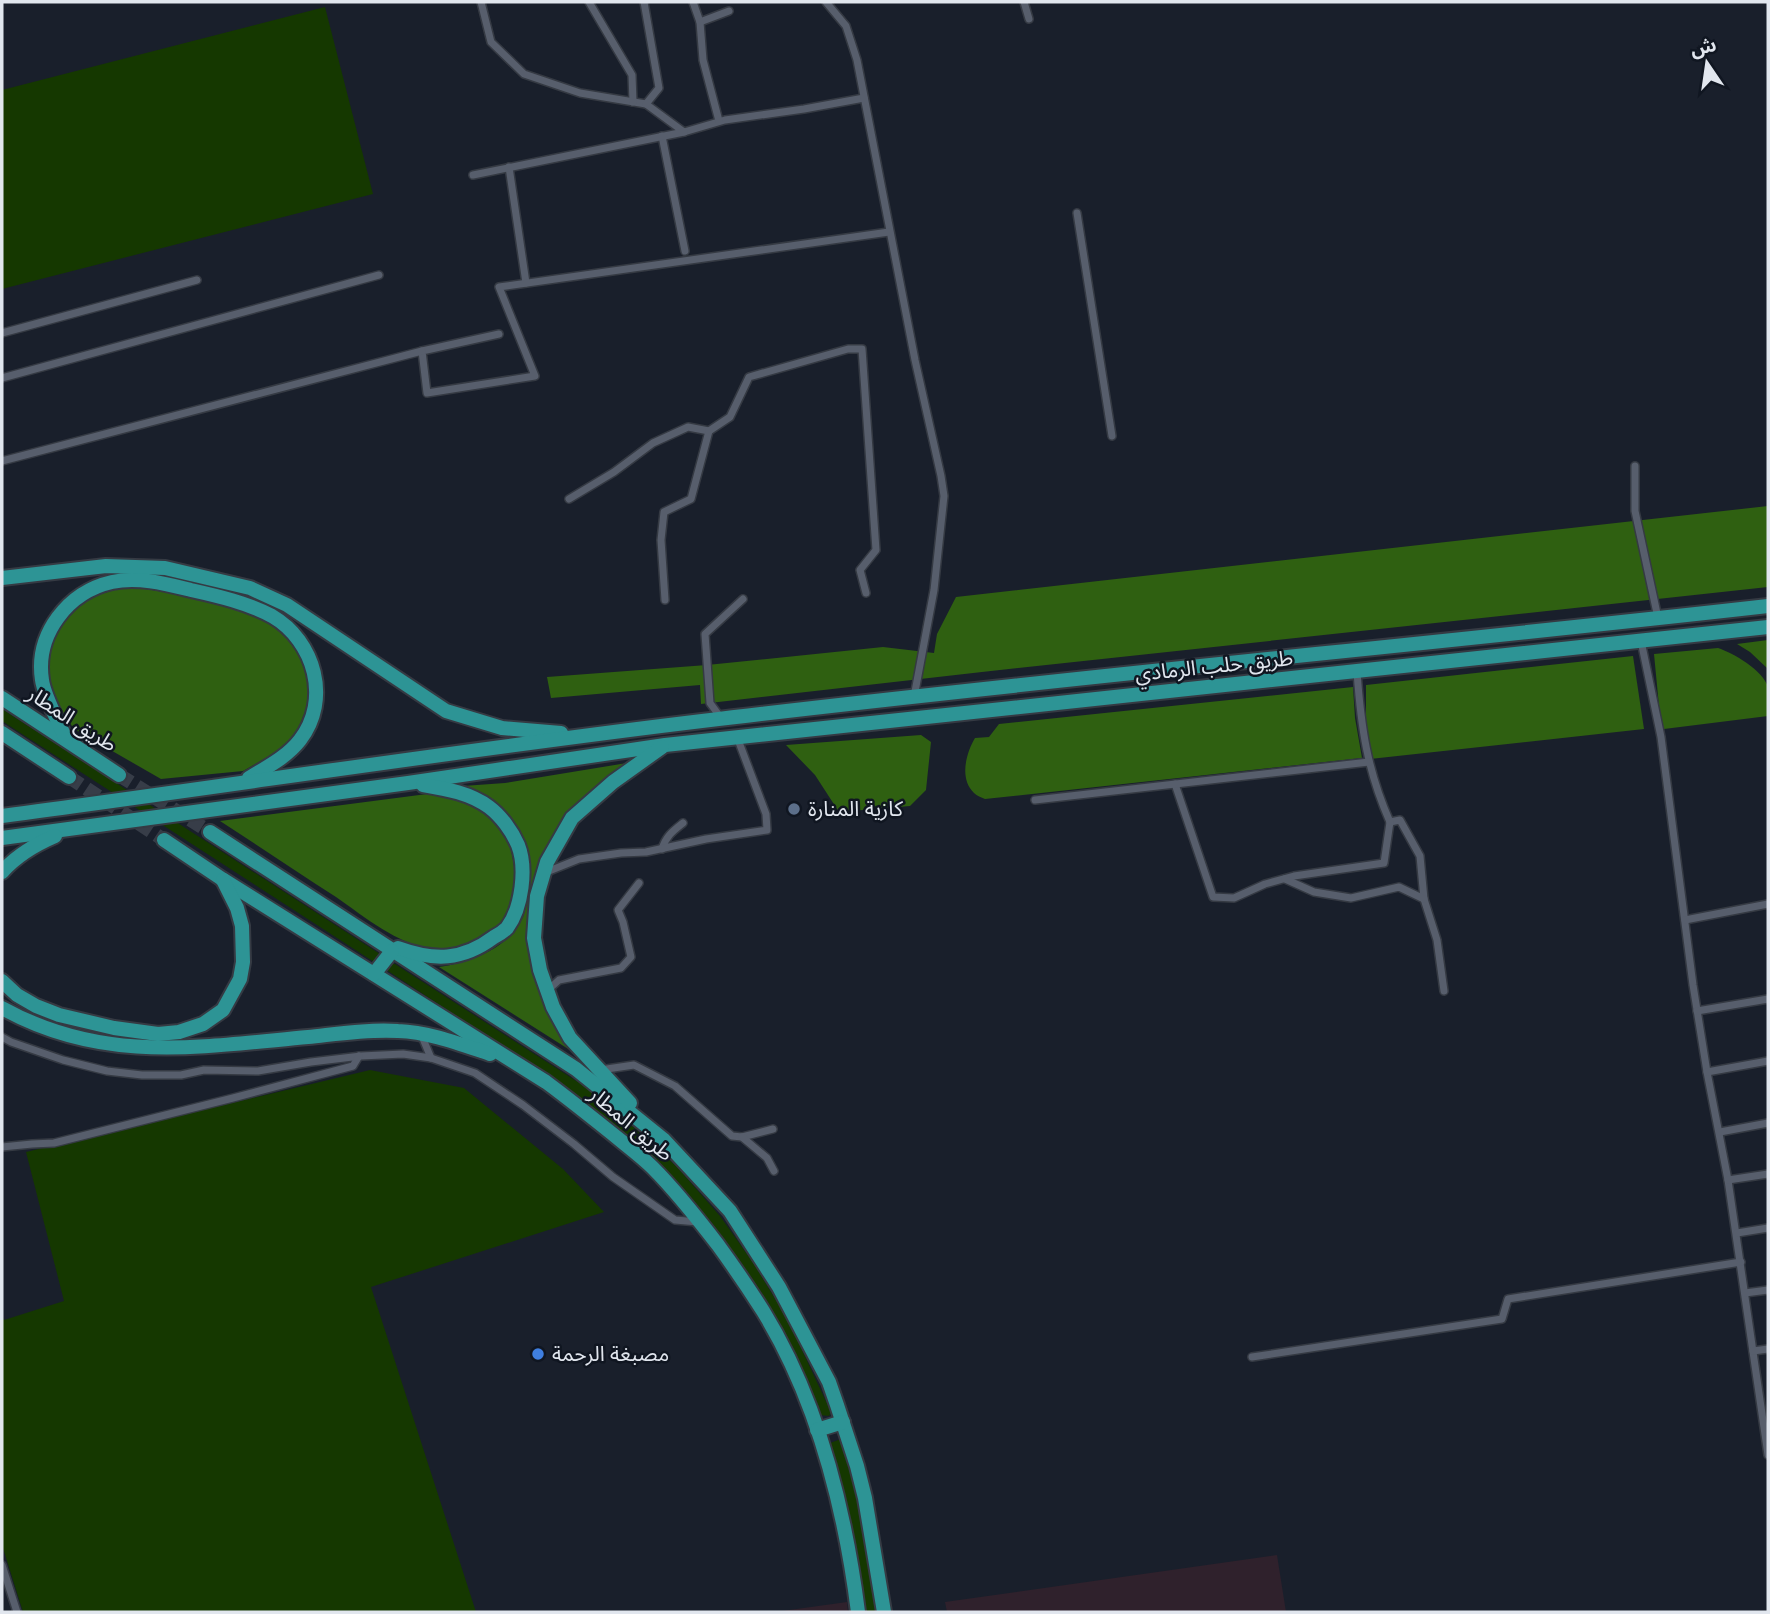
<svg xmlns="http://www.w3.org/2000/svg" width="1770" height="1614" viewBox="0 0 1770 1614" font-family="'Space Grotesk','Noto Sans Arabic',sans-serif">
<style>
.industrial{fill:#2f212c}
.green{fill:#153800}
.forest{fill:#2f6011}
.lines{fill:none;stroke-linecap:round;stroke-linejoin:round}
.highway-tunnel{stroke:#373d48;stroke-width:14;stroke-dasharray:14 7;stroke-linecap:butt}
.street-casing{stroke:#353a43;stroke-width:10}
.highway-casing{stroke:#353a43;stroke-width:18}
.street{stroke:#575e6c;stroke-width:7}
.highway{stroke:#2d9495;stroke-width:14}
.service-dot{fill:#5c6f8a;stroke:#101621;stroke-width:2.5}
.shop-dot{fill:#3f7fe0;stroke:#101621;stroke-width:2.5}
.labels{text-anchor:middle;stroke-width:5;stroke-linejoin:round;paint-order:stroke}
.street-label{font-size:21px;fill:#e1e6ee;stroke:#101621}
.poi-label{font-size:21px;fill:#e1e6ee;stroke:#101621;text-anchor:start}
</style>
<rect width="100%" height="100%" fill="#191f2b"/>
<g class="industrial">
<path d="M1277 1555 1286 1612H947L945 1602Z"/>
<path d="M847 1602 848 1612H775Z"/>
</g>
<g class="green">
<path d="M325 7 373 194 2 289V90Z"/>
<path d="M2 709 380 954 381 957 377 962H374L2 721Z"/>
<path d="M390 964H395L598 1095 677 1167 720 1216 752 1261 787 1318 831 1412 829 1416 820 1415 793 1350 757 1288 715 1227 674 1179 625 1133 565 1087 388 971V966Z"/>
<path d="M370 1070 464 1088 563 1169 604 1212 371 1287 476 1612H23L2 1545V1315L4 1320 64 1301 26 1152Z"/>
<path d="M841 1439 856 1493 877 1612H865L849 1515 830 1443Z"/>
</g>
<g class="forest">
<path d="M1768 506V587L982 672 701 704 700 685 551 698 547 677 707 665 883 647 934 653 937 634 956 597Z"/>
<path d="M121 588H140L176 594 213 601 243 609 271 624 291 639 309 678 310 699 299 727 288 743 268 757 243 771 161 779 74 729 61 710 52 690 47 670 52 637 61 622 74 607 94 596Z"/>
<path d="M1768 640V669L1750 652 1737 644Z"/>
<path d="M1718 648C1733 653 1763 670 1768 687 1770 695 1768 707 1768 716L1664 729 1661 727 1654 654Z"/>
<path d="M1633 656 1644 729 1370 759 1366 736V685Z"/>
<path d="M1353 687 1355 718 1362 758 985 799C981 797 977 796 974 793 959 779 966 753 975 738L989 737 999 724Z"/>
<path d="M921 735 931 742 926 790 910 806 839 812 815 775 786 745Z"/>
<path d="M633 762 580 802 530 909 554 1022 573 1052 439 967C471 962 508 949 523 917 528 904 526 888 526 874 526 866 527 856 525 847 516 815 493 799 463 786L505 783Z"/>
<path d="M427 794C442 797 459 798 473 805 488 812 503 829 509 844 514 858 518 887 513 901 503 932 465 956 433 950 396 943 366 918 336 897 297 872 259 846 220 821Z"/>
</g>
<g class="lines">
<g class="highway-tunnel">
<path d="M119 775 210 832"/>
<path d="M69 777 164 840"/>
</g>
<g class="street-casing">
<g id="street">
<path d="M481 2 491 42 524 74 580 93 646 104 684 132 725 120 804 109 864 98"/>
<path d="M589 2 632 75 633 102"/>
<path d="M644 2 659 88 646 104"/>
<path d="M693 2 700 22 729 11"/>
<path d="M826 2 846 26 857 60 915 360 941 476 944 496 934 590 914 697"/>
<path d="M1024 2 1029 19"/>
<path d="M700 22 703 60 719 121"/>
<path d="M662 136 685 251"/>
<path d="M509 167 526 283"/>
<path d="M473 175 684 132"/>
<path d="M1077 213 1112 436"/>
<path d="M2 333 197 280"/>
<path d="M499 334 422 351 427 393 535 376 499 287 889 232"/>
<path d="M2 378 379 275"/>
<path d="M2 461 422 351"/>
<path d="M1635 466V511L1658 618"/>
<path d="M569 499 614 472 653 443 688 427 709 431"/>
<path d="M665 600 661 540 664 512 691 499 709 431 730 417 749 377 848 349H862L876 550 860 570 866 593"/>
<path d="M1641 641 1661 737 1693 985 1707 1072 1728 1180 1768 1455"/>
<path d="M1357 672C1361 727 1367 770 1390 822L1400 820 1420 856 1424 899 1437 940 1444 991"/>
<path d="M721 718 710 703 705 634 743 599"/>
<path d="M1175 784 1213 897 1234 898 1265 884 1294 876 1384 863 1390 822"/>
<path d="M1035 800 1369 762"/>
<path d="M662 849C666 836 673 831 683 823"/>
<path d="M544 873 579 859 621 853 646 852 706 839 767 830 766 814 737 737"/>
<path d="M1285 879 1314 892 1351 898 1399 887 1424 899"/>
<path d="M1685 920 1768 904"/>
<path d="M548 990 559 980 621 968 631 957 623 922 618 910 639 883"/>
<path d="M1697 1011 1768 999"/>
<path d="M421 1034 431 1058"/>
<path d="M2 1037 11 1042 63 1060 107 1071 142 1075H181L204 1070 258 1071 311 1062 361 1056 403 1054 431 1058 475 1073 523 1105 574 1144 613 1177 675 1220 698 1222"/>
<path d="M600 1070 634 1065 675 1086 732 1136 742 1137 773 1129"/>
<path d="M1707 1072 1768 1061"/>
<path d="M1720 1132 1768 1123"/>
<path d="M742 1137 767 1158 774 1171"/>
<path d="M2 1147 32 1144 54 1143 233 1098 353 1066 359 1056"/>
<path d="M1728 1180 1768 1174"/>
<path d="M1737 1233 1768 1228"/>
<path d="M1745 1293 1768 1290"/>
<path d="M1753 1351 1768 1349"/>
<path d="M1252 1357 1502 1319 1508 1299 1741 1262"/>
<path d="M2 1565 17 1612"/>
</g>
</g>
<g class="highway-casing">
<g id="highway">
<path d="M2 578 106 566 165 568 250 588 287 605 446 711 502 728 561 733"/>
<path d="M2 698 119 775"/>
<path d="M2 733 69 777"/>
<path d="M66 739C59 723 44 696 42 680 35 634 68 592 112 582 138 576 167 584 191 590 218 596 248 603 272 616 315 641 331 700 300 740 287 757 267 767 249 778"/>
<path d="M2 816C235 785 468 749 702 721 1057 678 1413 646 1768 606"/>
<path d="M210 832 576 1069 664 1140 730 1211 779 1287 829 1382 837 1405 857 1466 865 1498 884 1612"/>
<path d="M2 838 408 783 665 745 1768 627"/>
<path d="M164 840 222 879 546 1082C573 1102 599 1123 625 1144 635 1152 645 1160 653 1168 677 1192 698 1219 718 1245 734 1267 749 1289 763 1311 817 1399 845 1510 858 1612"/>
<path d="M2 872C17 855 34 845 55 836"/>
<path d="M398 948C434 961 462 961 494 937 498 935 504 931 507 928 522 908 527 868 518 845 512 831 501 816 489 807 470 793 447 789 423 785"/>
<path d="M374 974 392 951"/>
<path d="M2 981 17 995 36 1006 59 1015 114 1028 158 1034 179 1032 203 1024 223 1010 240 979 243 962 242 926 237 908 223 880"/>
<path d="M2 1008C103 1064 199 1047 308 1037 337 1034 368 1029 398 1031 429 1032 460 1044 490 1054"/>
<path d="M630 1103 570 1038 553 1007 540 970 534 938 537 896 547 862 572 818 613 782 662 747"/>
<path d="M817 1430 843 1422"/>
</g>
</g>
<use href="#street" class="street"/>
<use href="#highway" class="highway"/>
</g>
<circle class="service-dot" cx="794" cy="809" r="7"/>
<circle class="shop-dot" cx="538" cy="1354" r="7"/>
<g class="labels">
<g class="street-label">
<text transform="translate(1214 666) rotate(-6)" y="7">طريق حلب الرمادي</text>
<text transform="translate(72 719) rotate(33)" y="7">طريق المطار</text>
<text transform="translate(631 1124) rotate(40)" y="7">طريق المطار</text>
</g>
<g class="poi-label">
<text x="808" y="816">كازية المنارة</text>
<text x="552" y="1361">مصبغة الرحمة</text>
</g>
</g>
<rect width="1770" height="1614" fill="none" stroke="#e1e6ee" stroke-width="7"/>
<g transform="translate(1707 63) rotate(347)" stroke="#101621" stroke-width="5" paint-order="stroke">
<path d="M0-5L12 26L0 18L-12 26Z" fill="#e1e6ee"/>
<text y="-10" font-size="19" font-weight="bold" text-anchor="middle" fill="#e1e6ee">ش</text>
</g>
</svg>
